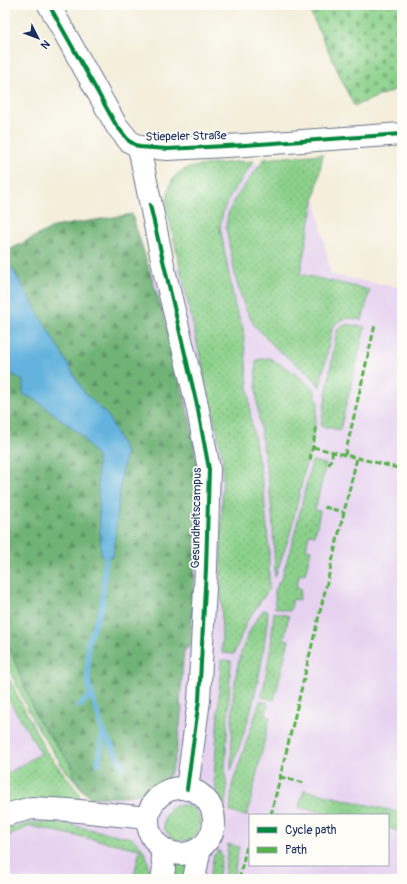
<svg xmlns="http://www.w3.org/2000/svg" width="407" height="884" viewBox="0 0 407 884" font-family="Pangolin,sans-serif">
<style>
.built{fill:#e6d2f0;fill-rule:evenodd}
.grass{fill:url(#grass-dots);stroke:#548074}
.forest{fill:url(#forest-firs);stroke:#46716a}
.cemetery{fill:url(#cemetery-stones);stroke:#548074}
.water{fill:#63b3de;stroke:#3f719e}
.lines{fill:none;stroke-linecap:round;stroke-linejoin:round}
.stream{stroke:#63b3de;stroke-width:5.5}
.minor-casing{stroke:#67728a;stroke-width:24}
.minor{stroke:#fff;stroke-width:22}
.quiet{stroke:#55b248;stroke-width:3;stroke-dasharray:6 3;stroke-linecap:butt}
.cycleway-casing{stroke:#fdfcf7;stroke-width:6}
.cycleway{stroke:#00873e;stroke-width:4}
.labels{text-anchor:middle;stroke-width:3.5;stroke-linejoin:round;paint-order:stroke}
.street-label{font-size:12px;fill:#1b2f5e;stroke:#fdfcf7}
</style>
<defs>
<pattern id="grass-dots" width="8" height="8" patternUnits="userSpaceOnUse"><rect width="8" height="8" fill="#8cd18b"/><path d="M2 2h.1M6 6h.1" fill="none" stroke="#72aa75" stroke-width="1.8" stroke-linecap="round"/></pattern>
<pattern id="forest-firs" width="22" height="20" patternUnits="userSpaceOnUse"><rect width="22" height="20" fill="#71b377"/><path d="M5 1l3.5 6h-7zM16 11l3.5 6h-7z" fill="#5c9265"/></pattern>
<pattern id="cemetery-stones" width="16" height="16" patternUnits="userSpaceOnUse"><rect width="16" height="16" fill="#8cd18b"/><path d="M2 7V4a2 2 0 0 1 4 0v3zM10 15v-3a2 2 0 0 1 4 0v3z" fill="#72aa75"/></pattern>
</defs>
<rect width="100%" height="100%" fill="#fdfcf7"/>
<filter id="ink" filterUnits="userSpaceOnUse"><feTurbulence type="fractalNoise" baseFrequency=".025" numOctaves="2"/><feDisplacementMap in="SourceGraphic" scale="8" xChannelSelector="R" yChannelSelector="G"/><feConvolveMatrix kernelMatrix="1 2 1 2 8 2 1 2 1" color-interpolation-filters="sRGB"/></filter>
<filter id="wash" filterUnits="userSpaceOnUse"><feTurbulence type="fractalNoise" baseFrequency=".012" numOctaves="4" result="noise"/><feDisplacementMap in="SourceGraphic" scale="16" xChannelSelector="R" yChannelSelector="G"/><feGaussianBlur stdDeviation="0.9" result="paint"/><feColorMatrix in="noise" values="0 0 0 0 0 0 0 0 0 0 0 0 0 0 0 0 0 1.4 0 .05"/><feComposite in="paint" operator="in"/></filter>
<g filter="url(#wash)">
<rect width="100%" height="100%" fill="#f4eedb"/>
<path class="built" d="M307 160 331 275 402 288V879H5V694L66 793 91 798 116 797 174 757 182 707 180 704 184 649 190 647 194 586 169 333 150 273 180 266 167 209 168 188 180 172 197 167ZM250 815H388V865H250Z"/>
<g class="grass">
<path d="M323 154 300 274 370 290 362 320C350 318 339 316 332 329L320 387 312 377 276 348 254 325 245 308 236 280 226 228 228 214 234 200 264 159Z"/>
<path d="M254 161 230 196 223 212 220 227 235 307 243 328 251 420 263 485 269 549V589L247 621 234 654 222 653 221 557 223 459 167 209C167 196 168 180 180 172 190 164 239 162 254 161Z"/>
<path d="M347 324 365 327 340 430 321 426 336 335 338 329Z"/>
<path d="M269 358 292 371 313 388 318 402 315 425 290 534 275 577C274 546 273 515 269 485 263 443 254 402 256 360Z"/>
<path d="M312 461 326 464 315 510 320 511 315 535 309 534 306 549 311 550 305 574 300 573 296 588 301 589 299 600 293 599 290 611 275 608V590L282 577 294 536Z"/>
<path d="M263 610 268 611C263 670 252 714 231 770 233 715 227 656 263 610Z"/>
<path d="M274 612 289 616 284 639 289 640 274 700 262 697 271 645Z"/>
<path d="M5 637 38 720 69 762 74 776 84 792 63 767 34 722 5 661Z"/>
<path d="M221 660 231 661 225 770 227 790 225 807 216 790 214 781Z"/>
<path d="M5 671 46 751 79 793V800L76 802 5 806V775L41 753 5 694Z"/>
<path d="M260 701 268 703 265 715 270 717 247 816 230 812 232 785Z"/>
<path d="M304 790 402 813V832L388 828V815H333L299 807Z"/>
<circle cx="182" cy="823" r="18"/>
<path d="M56 822 132 838C146 850 151 861 148 879H133L140 849 30 826 5 838V830L7 829 30 823Z"/>
<path d="M228 844 239 847 233 879H224Z"/>
<path d="M219 850 222 856 218 879H209L214 855Z"/>
<path d="M173 861 192 862 188 879H169Z"/>
</g>
<path class="forest" d="M132 214 169 333 191 425 198 472 194 586 190 647 184 650 180 704 182 707C180 724 177 760 170 774 157 798 114 797 91 798L84 792 74 776 69 762 38 720 5 637V252L53 227Z"/>
<path class="cemetery" d="M307 5H402V87L354 106Z"/>
<path class="water" d="M5 265 12 268 84 392 108 416 126 453 121 478 113 557 101 555 97 457 80 434 36 400 23 394V381L5 369Z"/>
<g class="lines">
<g class="stream">
<path d="M106 549 102 607 88 642V683L103 731 124 768"/>
<path d="M79 706 91 695"/>
<path d="M98 764 103 731"/>
</g>
</g>
</g>
<g filter="url(#ink)">
<g class="lines">
<g class="minor-casing">
<g id="minor">
<path d="M49 5 116 125 129 141 139 147 168 149 245 145 402 134"/>
<path d="M139 147 165 274 197 405 209 469 206 569 199 700 187 789"/>
<circle cx="181" cy="821" r="33"/>
<path d="M5 815 32 808 69 810 148 818"/>
<path d="M161 848 164 869 162 879"/>
<path d="M194 879 200 848"/>
</g>
</g>
<use href="#minor" class="minor"/>
<g class="quiet">
<path d="M313 447 402 469"/>
<path d="M345 455 375 325"/>
<path d="M310 460 317 425"/>
<path d="M329 465 333 452"/>
<path d="M324 507 343 512"/>
<path d="M280 777 304 783"/>
<path d="M271 815 357 458"/>
<path d="M239 879 247 846 250 842"/>
</g>
<g class="cycleway-casing">
<g id="cycleway">
<path d="M49 5 116 125 129 141 139 147 168 149 245 145 402 134"/>
<path d="M150 205 197 405 209 469 206 569 199 700 187 789"/>
</g>
</g>
<use href="#cycleway" class="cycleway"/>
</g>
</g>
<g class="labels">
<g class="street-label">
<text transform="translate(186 136) rotate(-1)" y="4">Stiepeler Straße</text>
<text transform="translate(196 518) rotate(-89)" y="4">Gesundheitscampus</text>
</g>
</g>
<rect width="407" height="884" fill="none" stroke="#fdfcf7" stroke-width="20"/>
<rect x="249" y="814" width="140" height="52" fill="#fdfcf7" stroke="#a3aaba"/>
<rect x="257" y="827" width="20" height="6" fill="#00873e" stroke="#a3aaba"/>
<text x="285" y="834" font-size="12" fill="#1b2f5e">Cycle path</text>
<rect x="257" y="847" width="20" height="6" fill="#55b248" stroke="#a3aaba"/>
<text x="285" y="854" font-size="12" fill="#1b2f5e">Path</text>
<g transform="translate(38 38) rotate(132)" stroke="#fdfcf7" stroke-width="3" paint-order="stroke">
<path d="M0-3L7 15L0 10L-7 15Z" fill="#1b2f5e"/>
<text y="-6" font-size="11" font-weight="bold" text-anchor="middle" fill="#1b2f5e">N</text>
</g>
</svg>
